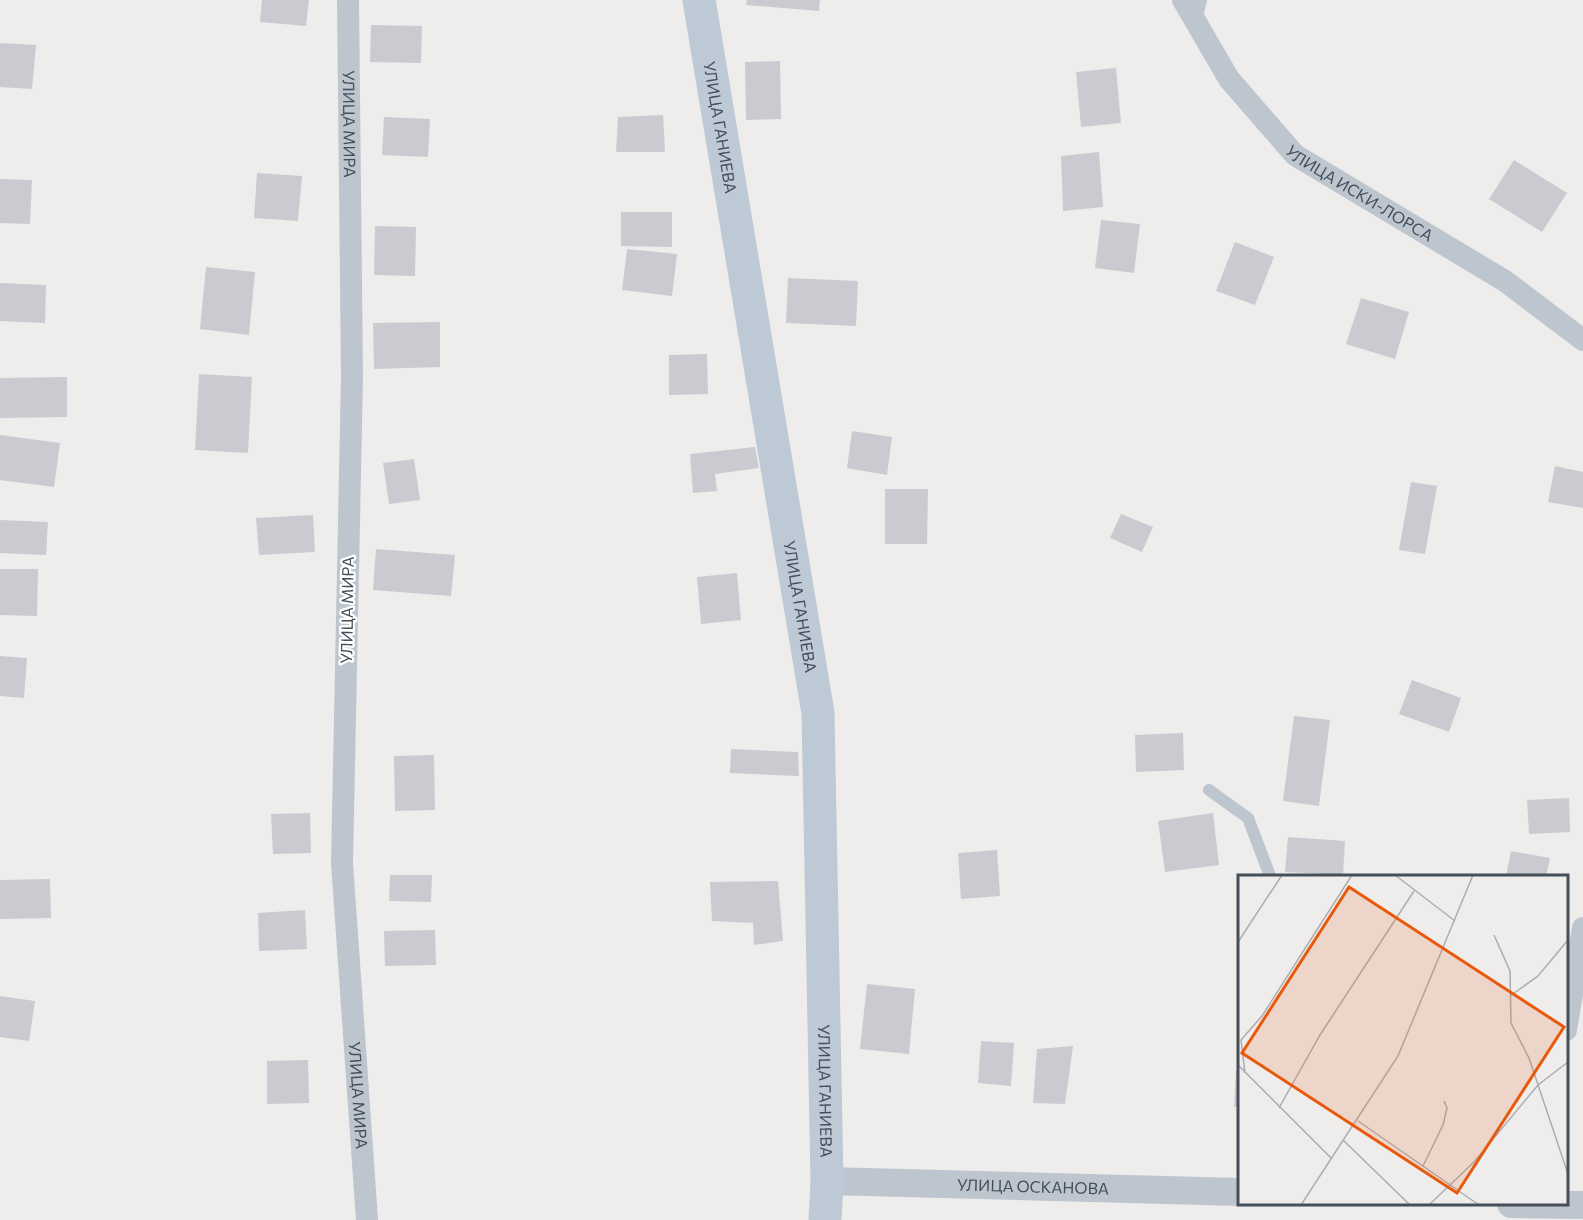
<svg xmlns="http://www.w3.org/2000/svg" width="1583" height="1220" viewBox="0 0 1583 1220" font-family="Commissioner,sans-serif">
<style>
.building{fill:#c9cbd1}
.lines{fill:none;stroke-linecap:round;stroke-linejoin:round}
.service{stroke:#bdc6cf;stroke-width:12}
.minor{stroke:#bdc6cf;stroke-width:22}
.tertiary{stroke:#bdc6cf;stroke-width:28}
.secondary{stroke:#bec9d6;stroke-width:33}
.labels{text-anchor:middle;stroke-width:4.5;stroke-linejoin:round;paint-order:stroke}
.street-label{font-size:16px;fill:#454f59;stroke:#fff}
.inset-road{fill:none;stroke:#abadb1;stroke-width:1.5}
.view{fill:#e8590c;fill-opacity:0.15;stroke:#e8590c;stroke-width:3}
.inset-edge{fill:none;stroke:#454f59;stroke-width:3}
</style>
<rect width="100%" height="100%" fill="#efecec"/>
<g class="building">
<path d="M262 0H309L306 26 260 22Z"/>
<path d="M747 0H820L819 11 746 5Z"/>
<path d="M371 25 422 26 421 63 370 62Z"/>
<path d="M0 43 36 45 32 89 0 87Z"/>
<path d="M780 61 781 119 746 120 745 62Z"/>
<path d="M1116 68 1121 123 1081 127 1076 72Z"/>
<path d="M663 115 665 152H616L618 117Z"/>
<path d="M384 117 430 119 428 157 382 155Z"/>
<path d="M1099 152 1103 207 1063 211 1061 156Z"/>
<path d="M1514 160 1567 193 1542 232 1489 199Z"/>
<path d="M257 173 302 176 298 221 254 218Z"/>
<path d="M0 179 32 180 30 224 0 223Z"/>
<path d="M621 212H672V247L621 246Z"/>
<path d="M1101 220 1140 224 1134 273 1095 268Z"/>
<path d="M375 226 416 227 415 276 374 275Z"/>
<path d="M1235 242 1274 257 1255 305 1216 291Z"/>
<path d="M627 249 677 254 672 296 622 290Z"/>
<path d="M206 267 255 272 249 335 200 329Z"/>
<path d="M788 278 858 281 856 326 786 323Z"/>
<path d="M0 283 46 285 45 323 0 321Z"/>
<path d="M1361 298 1409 312 1395 359 1346 344Z"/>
<path d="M440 322V367L374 369 373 323Z"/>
<path d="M707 354 708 394 669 395V355Z"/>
<path d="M199 374 252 377 248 453 195 450Z"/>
<path d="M67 377V417L0 418V378Z"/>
<path d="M852 431 892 437 887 475 847 468Z"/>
<path d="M0 435 60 443 54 487 0 480Z"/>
<path d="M755 447 759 468 715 474 717 491 693 493 690 454Z"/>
<path d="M414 459 420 500 389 504 383 463Z"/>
<path d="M1555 466 1583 472V508L1548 502Z"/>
<path d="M1411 482 1437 486 1425 554 1399 550Z"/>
<path d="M885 489H928L927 544H885Z"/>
<path d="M1121 514 1153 527 1142 552 1110 538Z"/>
<path d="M313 515 315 552 259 555 256 518Z"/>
<path d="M0 520 48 522 46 555 0 553Z"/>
<path d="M376 549 455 555 451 596 373 590Z"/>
<path d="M0 569H38L37 616 0 615Z"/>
<path d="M737 573 741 620 701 624 697 577Z"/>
<path d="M0 656 27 658 24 698 0 696Z"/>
<path d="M1412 680 1461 698 1449 732 1399 714Z"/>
<path d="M1294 716 1330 720 1319 806 1283 801Z"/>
<path d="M1183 733 1184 770 1136 772 1135 735Z"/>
<path d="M731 749 798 752 799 776 730 773Z"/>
<path d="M434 755 435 810 395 811 394 756Z"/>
<path d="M1569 798 1570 832 1529 834 1527 800Z"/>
<path d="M310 813 311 853 273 854 271 814Z"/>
<path d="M1213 813 1219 865 1165 872 1158 821Z"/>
<path d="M1288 837 1345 841 1343 875 1285 872Z"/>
<path d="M997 850 1000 896 961 899 958 853Z"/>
<path d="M1511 851 1550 858 1546 876H1506Z"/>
<path d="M390 875H432L431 902 389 901Z"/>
<path d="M50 879 51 918 0 919V880Z"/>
<path d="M778 881 783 941 754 945 753 923 712 921 710 882Z"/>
<path d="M305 910 307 949 259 951 258 913Z"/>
<path d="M435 930 436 965 385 966 384 931Z"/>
<path d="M867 984 915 989 909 1054 860 1049Z"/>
<path d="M0 996 35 1001 29 1041 0 1037Z"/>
<path d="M981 1041 1014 1043 1011 1086 978 1083Z"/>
<path d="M1073 1046 1065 1104 1033 1103 1037 1049Z"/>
<path d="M308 1060 309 1103 267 1104V1061Z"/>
<path d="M1236 1070H1240V1107H1234Z"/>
</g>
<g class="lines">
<g class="service">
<path d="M1196 21 1201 0"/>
<path d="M1209 790 1248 818 1270 876"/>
</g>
<g class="minor">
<path id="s1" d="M348 0 352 376 342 863 367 1220"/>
<path id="s2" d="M1183 0 1229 79 1295 155 1505 281 1583 340"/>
<path d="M1566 1030 1583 928"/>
</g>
<g class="tertiary">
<path id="s3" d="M827 1181 1240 1192"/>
<path d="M1511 1204 1583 1205"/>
</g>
<path class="secondary" id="s4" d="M699 0 818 713 827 1181 825 1220"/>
</g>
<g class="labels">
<g class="street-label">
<text dy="6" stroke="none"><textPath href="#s1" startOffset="124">УЛИЦА МИРА</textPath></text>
<text dy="6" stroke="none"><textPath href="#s4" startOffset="129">УЛИЦА ГАНИЕВА</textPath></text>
<text dy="6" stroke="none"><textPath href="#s2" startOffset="267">УЛИЦА ИСКИ-ЛОРСА</textPath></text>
<text dy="6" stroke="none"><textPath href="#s4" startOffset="615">УЛИЦА ГАНИЕВА</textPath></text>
<text transform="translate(347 610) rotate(-89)" y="6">УЛИЦА МИРА</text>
<text dy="6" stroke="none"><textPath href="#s4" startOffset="1101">УЛИЦА ГАНИЕВА</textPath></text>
<text dy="6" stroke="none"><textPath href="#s1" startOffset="1096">УЛИЦА МИРА</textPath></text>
<text dy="6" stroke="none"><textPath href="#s3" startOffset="206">УЛИЦА ОСКАНОВА</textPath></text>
</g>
</g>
<g transform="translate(1238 875)">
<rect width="330" height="330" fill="#efecec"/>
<path class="inset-road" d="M157 0 217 46M256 60 272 96 273 148 291 183 330 299M0 67 44 0M272 121 300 101 330 65M0 190 94 284M7 198 3 165 24 141 114 0M41 233 82 160 176 16M120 246 241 330M105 265 172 330M185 291 205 250 209 233 206 226M63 330 160 181 235 0M191 330 236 287 300 210 330 187"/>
<path class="view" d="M111 12 326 152 219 318 4 178Z"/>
<rect width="330" height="330" class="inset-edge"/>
</g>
</svg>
